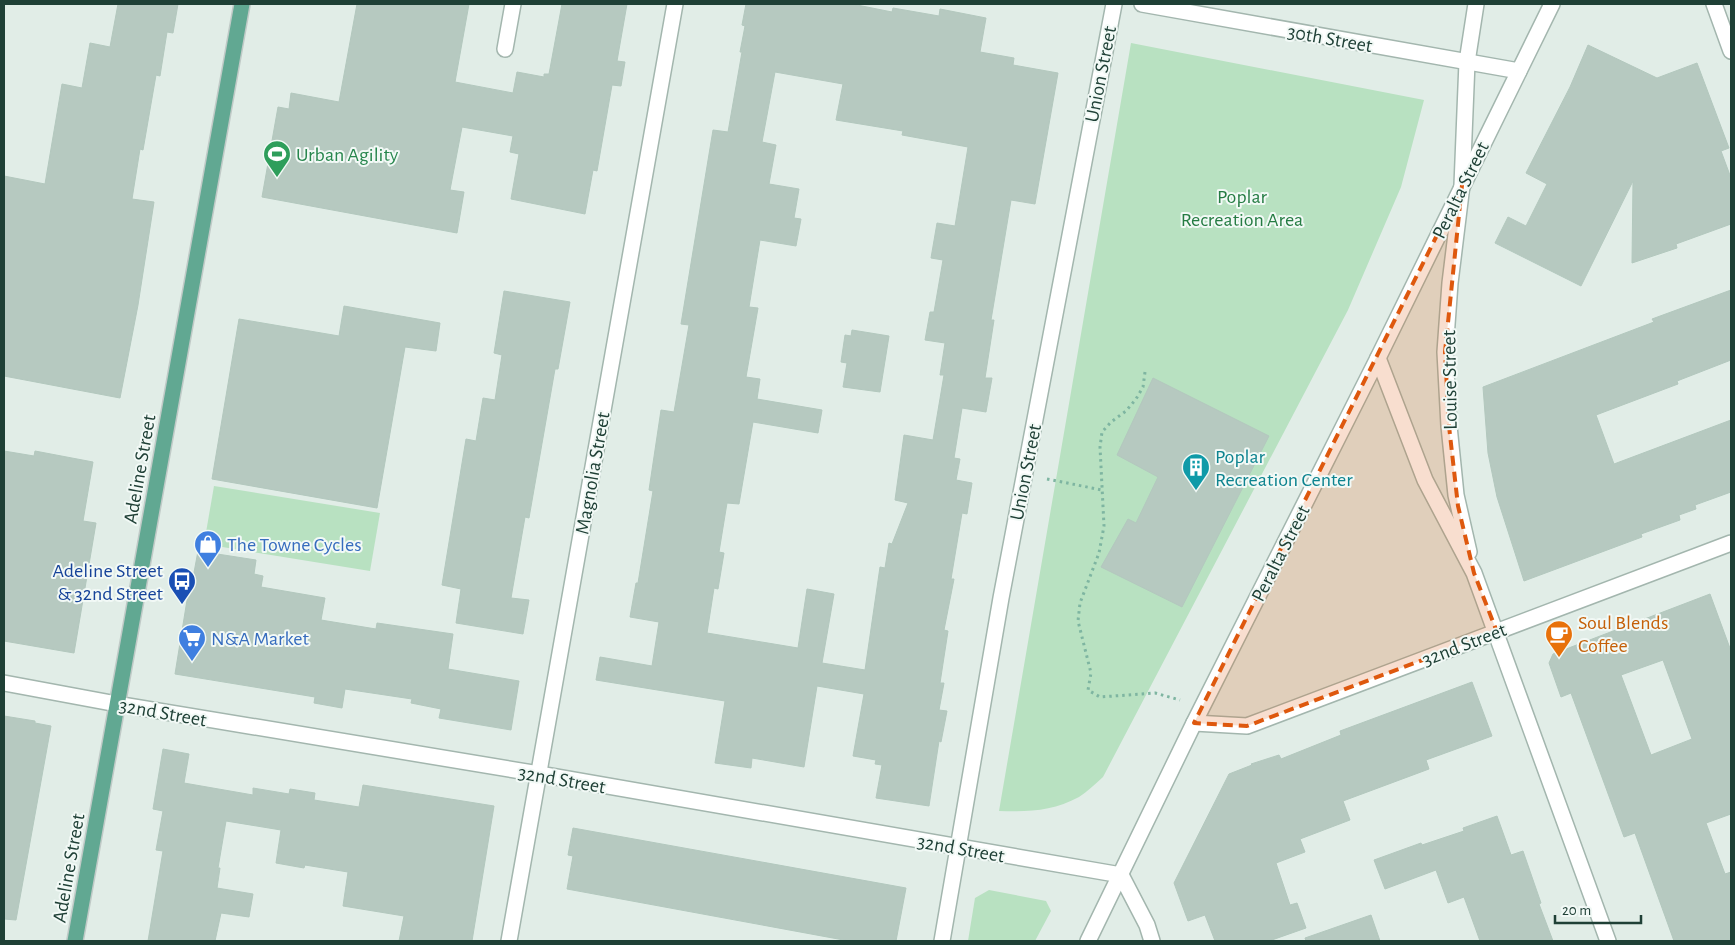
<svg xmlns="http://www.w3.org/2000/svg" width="1735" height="945" viewBox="0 0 1735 945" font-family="'Alegreya Sans',sans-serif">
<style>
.green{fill:#b8e1c1}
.building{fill:#b6c9c0;stroke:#b3c8be;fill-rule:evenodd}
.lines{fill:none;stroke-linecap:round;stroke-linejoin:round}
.minor-casing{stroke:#a3b6ae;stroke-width:18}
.major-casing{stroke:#c0cac7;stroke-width:18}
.path{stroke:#7eb5a1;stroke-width:3;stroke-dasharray:2.5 4;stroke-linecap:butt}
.minor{stroke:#fff;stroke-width:15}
.major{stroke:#61a892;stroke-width:15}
.marked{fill:#de580e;fill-opacity:0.2;stroke:#de580e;stroke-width:4;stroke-dasharray:10 6;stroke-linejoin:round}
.labels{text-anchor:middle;stroke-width:4;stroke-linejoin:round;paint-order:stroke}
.street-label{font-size:20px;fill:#1f4036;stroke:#f2f9f6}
.leisure-label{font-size:20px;fill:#27864d;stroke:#f2f9f6;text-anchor:start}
.park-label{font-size:20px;fill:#257c43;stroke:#f2f9f6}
.culture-label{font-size:20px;fill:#0d838f;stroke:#f2f9f6;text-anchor:start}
.shop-label{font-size:20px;fill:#366cbe;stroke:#f2f9f6;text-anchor:start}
.transit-label{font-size:20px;fill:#164399;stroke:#f2f9f6;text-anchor:end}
.food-label{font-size:20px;fill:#c56008;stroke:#f2f9f6;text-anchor:start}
</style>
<rect width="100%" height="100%" fill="#e1ede7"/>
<g class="green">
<path d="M1131 43 1424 100 1401 187 1348 310 1103 777C1095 784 1087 792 1079 797 1053 811 1029 812 999 811Z"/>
<path d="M214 486 380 513 370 571 204 544Z"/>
<path d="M989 890 1046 901 1051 911 1035 941H968L975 898Z"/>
</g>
<g class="building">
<path d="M118 4H178L173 33 167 32 160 76 156 75 143 150 140 149 132 199 154 202 138 305 120 398 4 376V176L45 184 62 84 82 88 90 43 110 47Z"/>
<path d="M357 4H469L455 82 513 93 517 72 544 77V74H549L562 4H627L617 61 625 62 621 86 612 85 597 171 593 170 585 214 511 199 519 154 510 152 513 136 462 127 450 190 464 192 457 233 262 197 278 107 289 109 291 93 339 102Z"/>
<path d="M746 4H852L892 12 893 8 939 16 940 9 986 18 980 52 1014 58 1013 65 1058 73 1035 204 1011 200 991 320H994L985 378H992L986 412 962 408 954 458 960 459 956 480 972 483 967 514 962 513 951 579H954L944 630 948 631 940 683H944L939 710 947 711 941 742 939 741 929 806 876 798 882 765 875 764 876 760 853 756 864 694 817 686 804 767 752 758 751 768 715 763 725 701 596 680 600 657 652 666 659 622 630 617 636 583H638L653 491 649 490 661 410 674 412 689 325 681 324 713 130 728 132 742 52H740L745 26 742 25ZM775 72 843 84 836 120 903 131 902 135 968 147 955 226 937 223 931 258 943 260 934 312H930L925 340 945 343 940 375H944L933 440 904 435 895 500 908 503 892 544 889 543 885 568 880 567 865 670 822 663 834 594 807 589 798 648 707 633 714 588 718 589 724 553 719 552 727 503 739 504 753 422 818 433 822 410 757 399 760 379 746 377 758 308 749 307 760 240 796 246 801 219 794 218 799 189 769 184 776 145 762 142Z"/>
<path d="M1588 45 1657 78 1697 63 1729 148 1721 151 1731 178V224L1676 244 1677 248 1632 263 1633 181 1581 286 1495 243 1508 217 1526 226 1547 184 1526 173 1570 87Z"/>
<path d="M1731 290V360L1677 381 1678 384 1596 415 1614 464 1731 420V492L1695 505 1696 509 1679 515 1680 520 1641 534 1642 537 1524 581 1497 497 1488 453 1483 387 1654 322 1652 319Z"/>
<path d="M504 291 570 302 558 369H555L529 518 525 517 511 598 529 600 523 634 456 623 461 589 442 585 466 439 476 441 483 398 495 400 502 355 494 353Z"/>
<path d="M344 306 440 323 436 351 405 347 377 508 212 479 239 319 339 336Z"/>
<path d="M852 330 889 336 880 392 843 387 847 363 841 362 845 335 851 336Z"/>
<path d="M1153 378 1269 436 1182 607 1101 567 1128 519 1136 523 1158 477 1117 455Z"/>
<path d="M4 451 34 456 35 451 93 462 83 521 96 523 74 653 4 641Z"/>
<path d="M198 551 256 560 254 574 263 576 261 587 325 598 321 620 376 629 377 623 453 634 448 669 519 681 511 730 439 718 441 709 411 703 412 699 345 689 342 708 314 703 315 697 175 674 188 594H190Z"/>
<path d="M1710 594 1731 651V814L1706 823 1725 874 1731 872V941H1674L1635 833 1624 837 1571 693 1561 697 1549 663 1553 654ZM1663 660 1692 739 1651 755 1621 675Z"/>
<path d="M1472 682 1492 736 1426 760 1429 769 1343 801 1350 820 1300 839 1305 852 1276 863 1290 905 1297 903 1306 928 1269 941H1215L1205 915 1188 921 1174 883 1229 774 1252 765 1251 764 1279 755 1281 759 1341 735 1340 731Z"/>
<path d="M4 716 35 721V723L51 726 16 920 4 919Z"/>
<path d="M163 749 189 754 184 783 253 795V788L289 794 290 789 315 793 314 800 359 807 363 785 494 806 472 941H399L404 916 343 906 348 872 305 865 304 868 276 863 281 830 226 821 218 868H220L217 888 253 894 249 917 221 913 215 941H148L163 851 156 850 163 811 153 809Z"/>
<path d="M1497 816 1511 855 1523 851 1541 903 1539 904 1553 941H1480L1464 897 1448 903 1436 870 1385 889 1374 860 1421 843 1422 845 1464 831 1463 828Z"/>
<path d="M573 828 906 888 896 941H849L567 889 573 856 568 855Z"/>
<path d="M1371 915 1380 941H1306L1305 938Z"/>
</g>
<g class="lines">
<g class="minor-casing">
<g id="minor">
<path d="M1142 4 1519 71"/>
<path d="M1714 4 1731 51"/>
<path d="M505 49 513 4"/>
<path d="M1378 358 1425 480 1474 573 1608 941"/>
<path d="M1469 552 1456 495 1449 426 1445 352 1450 283 1462 185 1467 62 1476 4"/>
<path d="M4 683 117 704 539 774 1121 875"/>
<path d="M1194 723 1247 726 1731 543"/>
<path d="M1121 875 1147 925 1152 941"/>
<path d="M509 941 675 4"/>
<path d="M942 941 1001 598 1114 4"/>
<path d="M1088 941 1194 723 1378 358 1552 4"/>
</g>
</g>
<g class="major-casing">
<path id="major" d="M75 941 242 4"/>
</g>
<g class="path">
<path d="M1145 372 1143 387 1136 399 1126 411 1111 422 1102 432 1100 447 1104 526 1099 553 1080 603 1078 621 1091 673 1088 690 1100 697 1155 693 1180 700"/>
<path d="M1047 479 1102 490"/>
</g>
<use href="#minor" class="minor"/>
<use href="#major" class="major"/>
</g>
<path class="marked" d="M1462 185 1445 352 1449 426 1458 506 1474 573 1497 632 1247 726 1194 723Z"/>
<defs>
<g id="stadium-pin" transform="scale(1.4375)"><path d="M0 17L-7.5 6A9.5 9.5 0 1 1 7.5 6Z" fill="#2e9e5b" stroke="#f2f9f6"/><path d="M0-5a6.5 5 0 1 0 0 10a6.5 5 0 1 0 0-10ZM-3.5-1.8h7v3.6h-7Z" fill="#fff"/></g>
<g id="building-pin" transform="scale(1.4375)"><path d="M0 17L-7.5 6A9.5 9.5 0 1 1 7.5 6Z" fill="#0f9aa8" stroke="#f2f9f6"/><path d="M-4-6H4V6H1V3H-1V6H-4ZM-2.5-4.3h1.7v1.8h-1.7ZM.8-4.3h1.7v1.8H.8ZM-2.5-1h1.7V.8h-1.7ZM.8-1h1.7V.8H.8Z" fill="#fff"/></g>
<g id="shop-pin" transform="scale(1.4375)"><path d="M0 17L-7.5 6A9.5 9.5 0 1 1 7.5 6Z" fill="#3f7fe0" stroke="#f2f9f6"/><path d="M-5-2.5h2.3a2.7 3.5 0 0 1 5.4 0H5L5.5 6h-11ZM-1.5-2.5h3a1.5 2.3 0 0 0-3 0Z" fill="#fff"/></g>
<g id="bus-pin" transform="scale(1.4375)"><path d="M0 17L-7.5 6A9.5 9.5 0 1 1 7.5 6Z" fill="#1a4fb4" stroke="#f2f9f6"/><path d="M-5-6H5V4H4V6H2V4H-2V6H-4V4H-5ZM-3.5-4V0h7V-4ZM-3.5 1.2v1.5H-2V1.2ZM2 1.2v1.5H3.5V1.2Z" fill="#fff"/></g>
<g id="cafe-pin" transform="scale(1.4375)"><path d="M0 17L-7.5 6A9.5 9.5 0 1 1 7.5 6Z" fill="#e8710a" stroke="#f2f9f6"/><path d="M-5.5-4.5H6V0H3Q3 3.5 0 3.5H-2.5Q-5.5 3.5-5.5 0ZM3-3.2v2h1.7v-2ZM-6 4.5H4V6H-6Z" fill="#fff"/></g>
<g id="supermarket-pin" transform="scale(1.4375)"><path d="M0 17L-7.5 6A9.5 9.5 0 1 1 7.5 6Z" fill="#3f7fe0" stroke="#f2f9f6"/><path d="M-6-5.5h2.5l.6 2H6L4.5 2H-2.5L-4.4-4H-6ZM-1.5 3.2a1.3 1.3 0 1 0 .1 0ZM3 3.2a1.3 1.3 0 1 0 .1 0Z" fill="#fff"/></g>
</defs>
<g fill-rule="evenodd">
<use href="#stadium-pin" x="277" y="154"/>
<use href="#building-pin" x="1196" y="467"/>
<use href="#shop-pin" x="208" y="544"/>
<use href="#bus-pin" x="182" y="581"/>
<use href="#cafe-pin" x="1559" y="634"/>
<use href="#supermarket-pin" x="192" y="638"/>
</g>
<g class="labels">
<g class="street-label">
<text transform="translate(1330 38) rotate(10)" y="7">30th Street</text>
<text transform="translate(1100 74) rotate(-79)" y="7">Union Street</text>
<text transform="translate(1460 190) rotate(-64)" y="7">Peralta Street</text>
<text transform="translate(1449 380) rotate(-91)" y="7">Louise Street</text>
<text transform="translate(139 469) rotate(-80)" y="7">Adeline Street</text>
<text transform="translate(1025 472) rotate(-79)" y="7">Union Street</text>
<text transform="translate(592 473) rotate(-80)" y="7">Magnolia Street</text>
<text transform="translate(1280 553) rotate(-63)" y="7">Peralta Street</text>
<text transform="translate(1464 644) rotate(-21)" y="7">32nd Street</text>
<text transform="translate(163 712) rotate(10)" y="7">32nd Street</text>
<text transform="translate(562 779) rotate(10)" y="7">32nd Street</text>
<text transform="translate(961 848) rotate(10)" y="7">32nd Street</text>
<text transform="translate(68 868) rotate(-80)" y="7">Adeline Street</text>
</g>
<g class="leisure-label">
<text x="296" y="161">Urban Agility</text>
</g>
<g class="park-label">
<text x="1242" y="203">Poplar<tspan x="1242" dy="23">Recreation Area</tspan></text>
</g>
<g class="culture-label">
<text x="1215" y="463">Poplar<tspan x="1215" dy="23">Recreation Center</tspan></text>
</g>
<g class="shop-label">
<text x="227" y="551">The Towne Cycles</text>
<text x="211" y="645">N&amp;A Market</text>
</g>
<g class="transit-label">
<text x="163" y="577">Adeline Street<tspan x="163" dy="23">&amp; 32nd Street</tspan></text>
</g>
<g class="food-label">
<text x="1578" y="629">Soul Blends<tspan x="1578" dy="23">Coffee</tspan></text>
</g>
</g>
<rect width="1735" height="945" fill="none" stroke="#1f4036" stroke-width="10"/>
<path d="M1555 915v8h86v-8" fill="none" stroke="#1f4036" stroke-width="2.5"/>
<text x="1562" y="915" font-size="15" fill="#1f4036" stroke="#f2f9f6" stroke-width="4" paint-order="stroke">20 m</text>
</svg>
